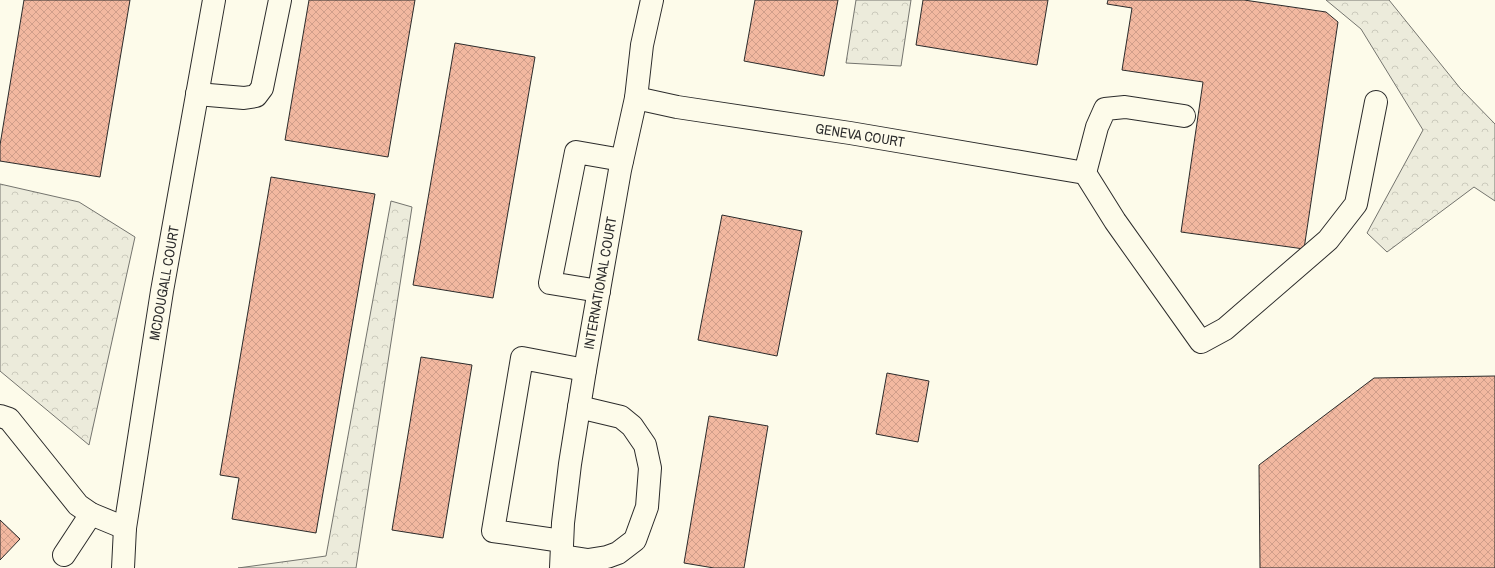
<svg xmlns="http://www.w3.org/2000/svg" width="1495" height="568" viewBox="0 0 1495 568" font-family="'Archivo Narrow',sans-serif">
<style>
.forest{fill:url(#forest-crowns);stroke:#74746e}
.building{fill:url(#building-cross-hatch);stroke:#2b2b2b}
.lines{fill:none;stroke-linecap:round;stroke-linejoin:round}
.minor-casing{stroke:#2b2b2b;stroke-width:24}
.minor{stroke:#fdfbea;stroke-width:22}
.labels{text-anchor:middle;stroke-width:3;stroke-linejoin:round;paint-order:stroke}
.street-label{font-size:14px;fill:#2b2b2b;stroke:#fdfbea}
</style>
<defs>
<pattern id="forest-crowns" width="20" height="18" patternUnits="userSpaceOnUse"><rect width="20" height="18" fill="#ecebdb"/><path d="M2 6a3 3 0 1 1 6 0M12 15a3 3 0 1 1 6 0" fill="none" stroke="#cbcabc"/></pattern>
<pattern id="building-cross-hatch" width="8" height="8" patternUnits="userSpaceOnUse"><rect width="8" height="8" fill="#f2b8a0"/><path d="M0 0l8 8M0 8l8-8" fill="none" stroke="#d09e8a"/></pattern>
</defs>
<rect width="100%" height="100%" fill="#fdfbea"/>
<g class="forest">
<path d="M856 0H911L901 66 846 63Z"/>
<path d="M1326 0H1389L1460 88 1495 124V201L1474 187 1387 252 1367 233 1423 130 1361 29Z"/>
<path d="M0 184 79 202 135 237 89 445 0 371Z"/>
<path d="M391 201 412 207 356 568H238L326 556Z"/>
</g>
<g class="building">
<path d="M24 0H130L100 177 0 161V145Z"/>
<path d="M309 0H415L388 157 285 140Z"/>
<path d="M755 0H838L824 76 744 61Z"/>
<path d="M923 0H1048L1037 65 916 45Z"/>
<path d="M1108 0H1244L1326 12 1338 22 1304 249 1181 232 1203 82 1122 70 1132 8 1107 4Z"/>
<path d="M455 43 535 57 493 298 413 285Z"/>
<path d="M271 177 375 194 316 533 232 519 239 478 220 475Z"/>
<path d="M722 215 802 231 777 356 698 340Z"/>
<path d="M421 357 472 365 443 538 392 530Z"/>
<path d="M887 373 929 381 918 442 876 434Z"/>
<path d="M1495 376V568H1260L1259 465 1374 378Z"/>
<path d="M709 416 768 426 744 568H714L684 563Z"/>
<path d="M0 520 20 539 0 560Z"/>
</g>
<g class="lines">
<g class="minor-casing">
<g id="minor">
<path d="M197 94 244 98 256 96 262 88 280 0"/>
<path d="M636 98 677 107 850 133 1085 173"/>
<path d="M1184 116 1125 107 1105 109 1097 127 1085 173 1115 221 1201 342 1225 329 1328 240 1356 204 1376 102"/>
<path d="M599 291 550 283 576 152 622 160"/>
<path d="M0 416 9 419 78 505 91 514 125 528"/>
<path d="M562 541 493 531 522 358 585 370"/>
<path d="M64 555 91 514"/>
<path d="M562 556 588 560 607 557 618 553 635 540 647 507 650 468 645 445 632 426 621 417 579 407"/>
<path d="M123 568 125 528 162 291 214 0"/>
<path d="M561 568 563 523 570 464 585 370 620 170 636 98 642 45 652 0"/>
</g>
</g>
<use href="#minor" class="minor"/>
</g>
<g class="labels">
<g class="street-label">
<text transform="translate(860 135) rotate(9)" y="5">GENEVA COURT</text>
<text transform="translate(164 283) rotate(-80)" y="5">MCDOUGALL COURT</text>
<text transform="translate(600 283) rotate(-80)" y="5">INTERNATIONAL COURT</text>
</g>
</g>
</svg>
